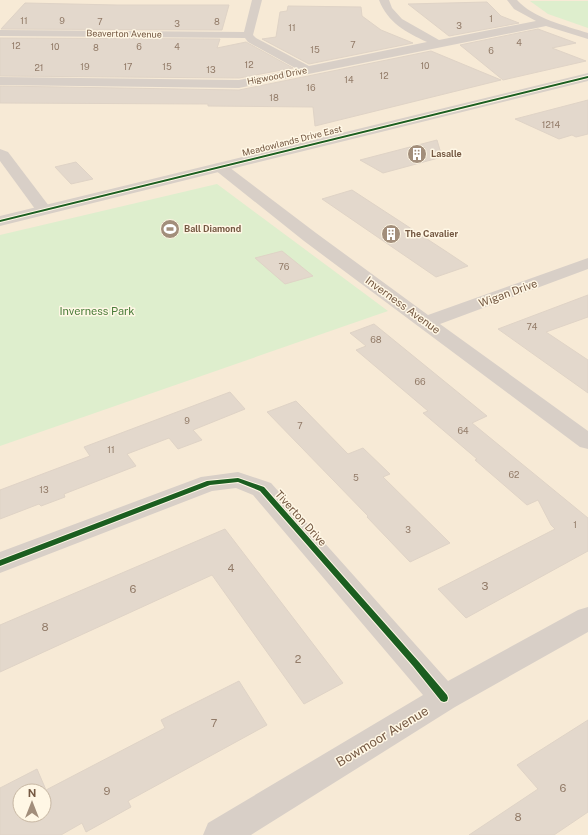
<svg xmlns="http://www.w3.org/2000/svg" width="588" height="835" viewBox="0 0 588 835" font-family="'Public Sans',sans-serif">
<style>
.residential{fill:#f7ead6;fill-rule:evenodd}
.green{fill:#deeecd}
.building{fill:#e3d8cc;stroke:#dfd3c6;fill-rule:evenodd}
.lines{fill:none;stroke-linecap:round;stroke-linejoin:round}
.street{fill:#d8cfc7;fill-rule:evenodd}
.secondary{fill:#d8cfc7;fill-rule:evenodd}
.cycleway-casing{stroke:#fff7e5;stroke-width:2}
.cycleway{fill:#1b5e20;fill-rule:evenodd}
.labels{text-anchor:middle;stroke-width:3;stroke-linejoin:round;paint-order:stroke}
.number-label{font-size:9px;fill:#927b68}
.far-street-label{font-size:9px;fill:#755943;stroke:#fff7e5}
.far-poi-label{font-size:9px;font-weight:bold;fill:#755943;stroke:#fff7e5;text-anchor:start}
.street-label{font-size:11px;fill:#755943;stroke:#fff7e5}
.park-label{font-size:11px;fill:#4a7d3a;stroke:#fff7e5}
.near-number-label{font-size:11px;fill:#927b68}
.near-street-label{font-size:13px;fill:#755943;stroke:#fff7e5}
</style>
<rect width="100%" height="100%" fill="#f6f0e4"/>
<path class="residential" d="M0 0H588V835H0ZM20 791H44V815H20Z"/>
<g class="green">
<path d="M530 1H588V28L548 14Z"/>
<path d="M217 184 388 311 0 446V235Z"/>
</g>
<g class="building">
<path d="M487 2 501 16 519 23 449 36 408 4Z"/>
<path d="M25 3 117 5H229L222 30 1 29Z"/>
<path d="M288 6 361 7 362 16 381 30 413 43 309 64 262 39 276 37 280 12 287 11Z"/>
<path d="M538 29 576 43 552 48 586 61 503 80 460 45Z"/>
<path d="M0 38 220 39 217 48 246 42 293 68 239 78 0 76Z"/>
<path d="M431 51 501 80 315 126 313 107 208 106V104L0 103V86L239 90Z"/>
<path d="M588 100V134L576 137 572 135 559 139 515 119Z"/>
<path d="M437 140 442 157 383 173 360 160Z"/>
<path d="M76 162 93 179 71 184 55 167Z"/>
<path d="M352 190 447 252 468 266 436 277 322 199Z"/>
<path d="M282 251 313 276 285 284 255 258Z"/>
<path d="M588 295V317L546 332 588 360V393L498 329Z"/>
<path d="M374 324 487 416 472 423 588 518V551L466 618 438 589 555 529 551 525 538 500 527 505 475 460 477 459 423 413 428 411 356 350 366 346 350 333Z"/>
<path d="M230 392 245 409 193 430 202 440 178 449 169 438 127 454 136 466 64 494 65 497 41 506 39 504 0 519V490L90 456 84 447Z"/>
<path d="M296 401 348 454 363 448 390 474 383 477 450 543 410 562 367 517 368 516 267 412Z"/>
<path d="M225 529 343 683 304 704 212 575 0 672V625Z"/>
<path d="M239 681 267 725 128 801 131 807 86 832 82 823 61 835H0V788L37 769 46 790 165 728 161 720ZM20 791H44V815H20Z"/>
<path d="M588 720V812L554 835H469L538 789 517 765Z"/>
</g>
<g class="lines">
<g class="street">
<path d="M252 0H262L253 35 256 38 309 66 427 42C406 32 388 23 379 0H389L392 8 402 19 439 40 536 21 514 9 507 0H517C533 18 566 26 588 33V39L546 26 239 88 0 85V77L239 80 297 69 248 42 245 38 0 36V30L244 32Z"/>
<path d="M0 149 8 152 52 210 50 213H38L0 161Z"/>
<path d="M220 163 225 164 316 233 428 315 588 258V269L440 324 588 431V449L580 447 304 241 215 170 213 167 215 164Z"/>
<path d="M238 472 271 483 448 681 578 610 588 607V632L455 707 251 835H203L208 823 423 695 253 495 236 488 212 491 0 573V552L201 477Z"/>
</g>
<path class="secondary" d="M588 73V81L0 226V216Z"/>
<g class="cycleway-casing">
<g id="cycleway">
<path d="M588 76V78L0 222V220Z"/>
<path d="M238 478 264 487 419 662 447 695 448 698 447 701 444 702 441 701 413 666 260 491 238 482 210 485 0 566V560L207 481Z"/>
</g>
</g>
<use href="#cycleway" class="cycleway"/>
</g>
<defs>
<g id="building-disc" transform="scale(1)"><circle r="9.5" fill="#a28e7b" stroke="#fff7e5"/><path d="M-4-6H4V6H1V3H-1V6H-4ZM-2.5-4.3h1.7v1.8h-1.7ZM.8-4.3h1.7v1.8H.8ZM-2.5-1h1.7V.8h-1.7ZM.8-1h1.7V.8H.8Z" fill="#fff"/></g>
<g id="stadium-disc" transform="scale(1)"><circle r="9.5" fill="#a28e7b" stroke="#fff7e5"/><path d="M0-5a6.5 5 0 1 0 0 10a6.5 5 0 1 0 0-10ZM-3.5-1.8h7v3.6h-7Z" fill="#fff"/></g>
</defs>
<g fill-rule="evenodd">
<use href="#building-disc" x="417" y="154"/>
<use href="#stadium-disc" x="170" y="229"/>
<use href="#building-disc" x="391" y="234"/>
</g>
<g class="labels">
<g class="number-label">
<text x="491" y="22">1</text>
<text x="24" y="24">11</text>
<text x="62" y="24">9</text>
<text x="100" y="25">7</text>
<text x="217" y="25">8</text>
<text x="177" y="27">3</text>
<text x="459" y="29">3</text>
<text x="292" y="31">11</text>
<text x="519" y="46">4</text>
<text x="353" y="48">7</text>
<text x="16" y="49">12</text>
<text x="55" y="50">10</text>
<text x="139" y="50">6</text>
<text x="177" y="50">4</text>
<text x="96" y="51">8</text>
<text x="315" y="53">15</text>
<text x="491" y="54">6</text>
<text x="249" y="68">12</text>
<text x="425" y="69">10</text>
<text x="85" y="70">19</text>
<text x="128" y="70">17</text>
<text x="167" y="70">15</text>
<text x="39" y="71">21</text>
<text x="211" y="73">13</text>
<text x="384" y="79">12</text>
<text x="349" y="83">14</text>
<text x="311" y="91">16</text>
<text x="274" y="101">18</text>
<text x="551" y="128">1214</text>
<text x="284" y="270">76</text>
<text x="532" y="330">74</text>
<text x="376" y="343">68</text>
<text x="420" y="385">66</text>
<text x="187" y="424">9</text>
<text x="300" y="429">7</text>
<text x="463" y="434">64</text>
<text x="111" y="453">11</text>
<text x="514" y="478">62</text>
<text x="356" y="481">5</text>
<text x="44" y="493">13</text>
<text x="575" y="528">1</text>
<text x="408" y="533">3</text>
</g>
<g class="far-street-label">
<text transform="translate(124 34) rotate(1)" y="3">Beaverton Avenue</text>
<text transform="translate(277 76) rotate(-11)" y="3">Higwood Drive</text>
<text transform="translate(292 141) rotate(-14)" y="3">Meadowlands Drive East</text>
</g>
<g class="far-poi-label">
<text x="431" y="157">Lasalle</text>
<text x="184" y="232">Ball Diamond</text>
<text x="405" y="237">The Cavalier</text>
</g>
<g class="street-label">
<text transform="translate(508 293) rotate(-20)" y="4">Wigan Drive</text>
<text transform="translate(403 305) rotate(36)" y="4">Inverness Avenue</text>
<text transform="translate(301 518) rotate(48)" y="4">Tiverton Drive</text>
</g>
<g class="park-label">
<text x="97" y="315">Inverness Park</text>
</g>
<g class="near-number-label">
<text x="231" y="572">4</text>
<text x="485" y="590">3</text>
<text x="133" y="593">6</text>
<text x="45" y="631">8</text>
<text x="298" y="663">2</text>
<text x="214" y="727">7</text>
<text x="563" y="792">6</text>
<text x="107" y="795">9</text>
<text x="518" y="821">8</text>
</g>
<g class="near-street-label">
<text transform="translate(382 736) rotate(-31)" y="5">Bowmoor Avenue</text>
</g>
</g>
<g transform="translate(32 803)"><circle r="19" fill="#fff7e5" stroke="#c8b8a4"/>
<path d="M0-3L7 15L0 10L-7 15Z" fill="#a28e7b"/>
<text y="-6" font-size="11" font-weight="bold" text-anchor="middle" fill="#755943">N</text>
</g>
</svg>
